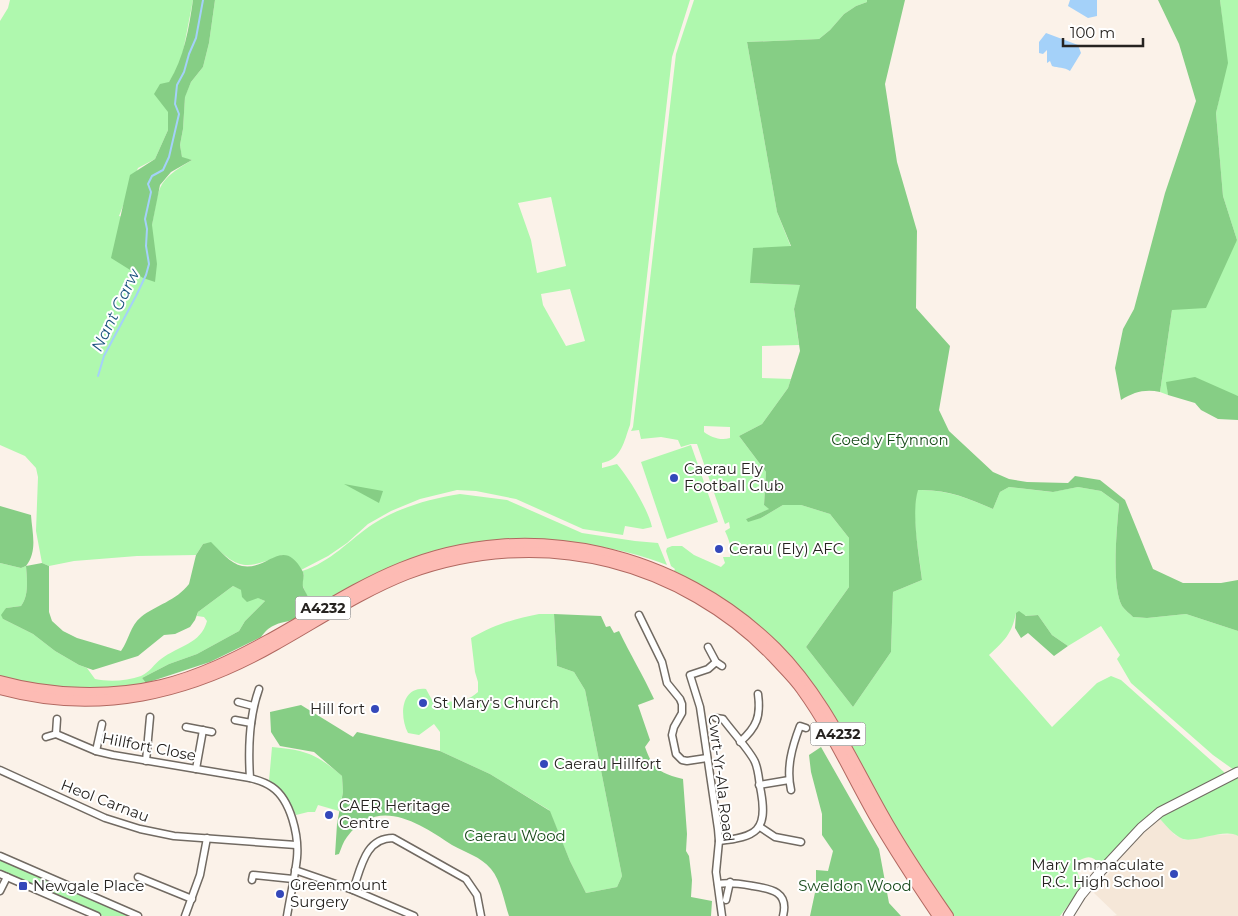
<svg xmlns="http://www.w3.org/2000/svg" width="1238" height="916" viewBox="0 0 1238 916" font-family="Montserrat,sans-serif">
<style>
.built{fill:#f5e7d8}
.green{fill:#aff8ae;fill-rule:evenodd}
.forest{fill:#86ce85}
.water{fill:#a4d1f9}
.lines{fill:none;stroke-linecap:round;stroke-linejoin:round}
.stream{stroke:#a4d1f9;stroke-width:2}
.street-casing{stroke:#716a62;stroke-width:9}
.secondary-casing{stroke:#716a62;stroke-width:11}
.primary-casing{stroke:#b16860;stroke-width:12}
.street{stroke:#fff;stroke-width:6}
.secondary{stroke:#fff;stroke-width:9}
.primary{stroke:#fdbbb4;stroke-width:10}
.poi-dot{fill:#3448ba;stroke:#fff;stroke-width:2}
.labels{text-anchor:middle;stroke-width:4;stroke-linejoin:round;paint-order:stroke}
.shield{fill:#fff;stroke:#676563;stroke-width:1}
.shield-label{font-size:14px;font-weight:bold;fill:#262320}
.park-label{font-size:15px;fill:#1a4b1c;stroke:#fff}
.poi-label{font-size:15px;fill:#262320;stroke:#fff;text-anchor:start}
.street-label{font-size:15px;fill:#262320;stroke:#fff}
.water-label{font-size:16px;font-style:italic;fill:#1c537f;stroke:#fff}
</style>
<rect width="100%" height="100%" fill="#fbf2e9"/>
<path class="built" d="M1159 818 1175 835 1185 840 1213 835 1235 834 1238 836V916H1113L1117 915 1094 893 1125 852Z"/>
<g class="green">
<path d="M10 0H193L182 57 177 70 169 82 168 130 155 159 138 168 119 216 152 225C160 186 155 182 192 160L182 158 180 145 183 129 185 96 191 82 203 67 209 43 215 0H690L672 57 630 425C624 441 622 459 602 463V468L617 464C629 478 648 509 652 527L643 529 625 526 623 535 583 529 516 499 476 491 457 490 420 499 391 511 368 524 347 543 328 556 301 570 282 555C246 569 240 571 211 543L203 544 196 555 137 556 74 561 49 566 42 563 36 531 38 477 36 468 25 456 0 445V21L8 8ZM551 197 566 266 537 273 531 240 518 203ZM570 289 585 341 566 346 543 305 541 294Z"/>
<path d="M694 0H867V2L856 6 844 14 830 30 819 39 747 42 777 212 791 247 750 283 801 285 794 309 799 345 762 346V378L791 379 788 388 762 424 739 436 766 472 764 505 770 509 746 519 761 518 783 505H801L830 514 849 538V587L806 647 853 707 891 652 893 592 922 580C919 551 911 518 917 490 945 489 968 498 993 509L1000 492 1009 487 1052 492 1078 487 1101 491 1119 504C1117 527 1111 586 1122 606 1125 610 1130 614 1133 617L1147 618 1186 614 1238 631V770H1234L1213 755 1131 683 1117 659 1120 655 1101 626 1068 646 1052 635 1038 615 1027 616 1016 613C1012 634 1004 641 989 655L1052 727 1097 683 1111 676 1121 680 1224 772 1225 775 1190 792 1156 811 1106 861 1099 863C1095 859 1091 856 1085 858 1068 862 1082 878 1081 886 1080 890 1064 911 1060 916H953C935 889 915 862 898 834 873 793 854 748 829 707 790 644 740 604 674 571L675 569 671 566 666 551 667 548 672 546H682L694 555 721 567 725 563 723 557H730C732 547 729 540 725 531L730 528 729 522 725 524 697 444H691L681 447 678 440 661 437 641 439 639 430 631 431 633 427 676 54ZM704 426 730 427V438C720 441 711 437 704 432Z"/>
<path d="M1220 0H1238V396L1167 382 1168 395 1160 392 1172 310 1237 240 1223 196 1216 113 1227 63Z"/>
<path d="M691 445 718 522 667 539 641 462Z"/>
<path d="M460 494 507 500 582 533 635 541 658 543 667 565C611 543 551 538 491 541L313 611 302 584 304 574 302 571C331 562 349 540 373 524 400 507 429 499 460 494Z"/>
<path d="M0 563 21 568 26 566C27 579 29 596 21 606L6 608 3 619 33 634 55 651 79 665 87 668 95 679C109 682 127 681 141 676 150 672 154 664 161 659 178 646 201 644 207 621L204 617 197 616 198 612 233 586 265 601 245 621 239 631 197 654 169 664 142 678 146 683C132 685 117 688 103 689 69 690 33 687 0 677Z"/>
<path d="M539 614H554L557 666 574 672 585 690 622 876 617 887 586 893 570 861 549 810 490 774 440 751V732L434 724 419 735 408 733C399 716 401 686 426 689L432 700C449 702 465 704 478 692V682L475 672 471 638C494 625 513 619 539 614Z"/>
<path d="M272 747C305 750 317 754 342 776L343 792 339 811 318 805 315 812H308L296 815C290 800 283 790 269 781Z"/>
<path d="M1238 776V836C1224 828 1196 843 1183 839 1173 835 1166 825 1159 818L1189 799Z"/>
<path d="M0 859 132 916H103L0 871Z"/>
</g>
<g class="forest">
<path d="M193 0H215L209 43 203 67 191 82 185 97 183 129 180 145 182 157 192 160 171 172 160 185 152 225 157 264 155 282 143 278 111 258 130 175 155 159 168 130V112L154 94 160 84 169 82C184 58 189 28 193 0Z"/>
<path d="M867 0H905L885 84 897 162 917 231 916 308 950 346 939 410 949 431 993 472 1009 479 1027 482 1068 483 1075 476 1100 480 1125 500 1153 569 1183 583H1221L1238 580V631L1186 614 1147 618 1133 617C1130 614 1125 610 1122 606 1111 586 1117 527 1119 504L1101 491 1078 487 1053 492 1009 487 1000 492 993 509C968 498 946 489 918 490 911 513 919 555 922 580L893 592 891 652 853 707 806 647 849 587V538L830 514 801 505H783L761 518 748 522 746 519 769 509 764 505 766 472 739 436 762 424 788 388 800 351 794 309 800 285 750 283 753 248 791 246 777 212 747 42 819 39 830 30 844 14 856 6 867 2Z"/>
<path d="M1158 0H1220L1228 63 1216 113 1223 196 1237 240 1206 308 1172 310 1160 392C1145 389 1134 392 1121 400L1115 368 1123 329 1134 309 1165 193 1196 101 1179 44Z"/>
<path d="M1195 377 1238 396V420L1218 419 1201 410 1195 403 1168 395 1166 382Z"/>
<path d="M344 484 383 491 379 503Z"/>
<path d="M0 506 31 515C32 532 38 551 26 566L42 563 49 566V612L52 621 63 631 77 638 121 651C129 640 130 626 141 617 156 605 176 601 189 584L196 555 203 544 211 542C219 550 231 564 242 566 269 571 283 535 303 572 305 576 302 581 303 587 306 594 311 600 311 608 304 613 297 618 289 621 276 624 270 625 261 637L210 662 146 683 142 678 169 664 197 654 239 631 245 621 265 601 258 598 247 602 242 597 241 590 233 586 198 612 195 620 190 627 175 634 164 635 138 656 93 670 79 665 55 651 33 634 3 619 1 615 6 608 21 606C29 596 27 579 26 566L21 568 0 563Z"/>
<path d="M1019 611 1026 616 1038 615 1052 635 1068 646 1054 656 1028 633 1021 638 1015 628 1016 613Z"/>
<path d="M554 614 601 616 606 627 610 626 614 633 619 631C630 654 643 675 654 699L638 705 650 740 645 747C653 770 660 773 683 779L687 834 686 851 689 856 692 880 691 897 712 901 711 916H509C504 901 501 881 491 869 480 856 466 853 452 845 420 824 378 795 347 837 343 842 341 849 339 854L335 855 337 824 343 792 342 776 314 752 280 746 271 732 270 712 301 705 353 737 357 732 440 751 490 774 550 811 570 861 586 893 617 887 622 876 585 690 574 672 557 666Z"/>
<path d="M821 747 879 849 889 903 901 916H810L816 888V870L828 871 833 851 822 835V814L811 772 809 755Z"/>
</g>
<g class="water">
<path d="M1070 0H1097V16L1088 18 1068 6Z"/>
<path d="M1046 33 1078 45 1081 53 1070 71C1064 67 1058 68 1052 66L1050 61 1047 63V50L1043 54 1039 53V42Z"/>
</g>
<g class="lines">
<path class="stream" d="M98 376 104 356 136 296 146 275 149 264 146 246 147 229 145 219 151 192 148 184 152 176 163 170 169 157 179 114 175 104 177 85 184 72 189 54 196 38 203 0"/>
<g class="street-casing">
<g id="street">
<path d="M639 615 662 662 667 683 680 699 682 704V713L674 727 672 735 676 754 682 760 687 761 707 758"/>
<path d="M708 647 716 662 722 666"/>
<path d="M716 662 708 669 690 675 700 707 718 829 719 841 716 872 722 916"/>
<path d="M259 689C249 717 248 748 250 778 258 780 265 782 272 787 291 800 299 836 297 858 295 877 290 897 287 916"/>
<path d="M238 702 253 706"/>
<path d="M716 718 723 719C730 729 751 752 755 762 759 771 759 783 761 792 768 831 756 837 719 841"/>
<path d="M235 720 251 723"/>
<path d="M186 727 212 732"/>
<path d="M56 734 57 719"/>
<path d="M46 737 56 734 96 751 113 755 250 778"/>
<path d="M740 742C757 727 761 716 758 694"/>
<path d="M96 751 102 724"/>
<path d="M146 761 150 717"/>
<path d="M196 769 203 730"/>
<path d="M0 770 105 818 140 829 174 836 296 845"/>
<path d="M759 785 789 780"/>
<path d="M791 790C786 768 792 747 800 726L806 728"/>
<path d="M760 827 775 837 801 842"/>
<path d="M0 856 138 916"/>
<path d="M295 870 353 890 414 916"/>
<path d="M0 874 97 916"/>
<path d="M138 877 192 899"/>
<path d="M252 880 253 875 293 879"/>
<path d="M718 884C730 882 741 884 753 886 772 889 789 892 783 916"/>
<path d="M353 890C361 868 365 838 393 838L466 879 477 895 481 916"/>
<path d="M0 891 7 877"/>
<path d="M726 900 730 882"/>
<path d="M185 916 200 875 207 838"/>
</g>
</g>
<g class="secondary-casing">
<path id="secondary" d="M1068 916 1081 895 1101 871 1141 828 1160 812 1238 772"/>
</g>
<g class="primary-casing">
<g id="primary">
<path d="M0 681C51 695 109 697 161 685 199 676 235 658 268 640 312 616 354 587 401 568 529 515 679 552 776 648 823 695 850 756 882 813 902 849 925 883 948 916"/>
<path d="M0 689C98 716 189 694 275 645 318 621 361 592 407 574 472 550 543 545 610 562 670 577 729 611 772 656 782 667 794 678 802 690 831 730 852 777 876 819 896 853 917 885 938 916"/>
</g>
</g>
<use href="#street" class="street"/>
<use href="#secondary" class="secondary"/>
<use href="#primary" class="primary"/>
</g>
<g class="poi-dot">
<circle cx="674" cy="478" r="5"/>
<circle cx="719" cy="549" r="5"/>
<circle cx="423" cy="703" r="5"/>
<circle cx="375" cy="709" r="5"/>
<circle cx="544" cy="764" r="5"/>
<circle cx="329" cy="815" r="5"/>
<circle cx="1174" cy="874" r="5"/>
<rect x="18" y="881" width="10" height="10" rx="2.5"/>
<circle cx="280" cy="894" r="5"/>
</g>
<g class="labels">
<g class="shield">
<rect x="295.5" y="596.5" width="55" height="23" rx="4"/>
<rect x="810.5" y="722.5" width="55" height="23" rx="4"/>
</g>
<g class="shield-label">
<text x="323" y="613">A4232</text>
<text x="838" y="739">A4232</text>
</g>
<g class="park-label">
<text x="890" y="445">Coed y Ffynnon</text>
<text x="515" y="841">Caerau Wood</text>
<text x="855" y="891">Sweldon Wood</text>
</g>
<g class="poi-label">
<text x="684" y="474">Caerau Ely<tspan x="684" dy="17">Football Club</tspan></text>
<text x="729" y="554">Cerau (Ely) AFC</text>
<text x="433" y="708">St Mary's Church</text>
<text x="365" y="714" text-anchor="end">Hill fort</text>
<text x="554" y="769">Caerau Hillfort</text>
<text x="339" y="811">CAER Heritage<tspan x="339" dy="17">Centre</tspan></text>
<text x="1164" y="870" text-anchor="end">Mary Immaculate<tspan x="1164" dy="17">R.C. High School</tspan></text>
<text x="290" y="890">Greenmount<tspan x="290" dy="17">Surgery</tspan></text>
<text x="33" y="891">Newgale Place</text>
</g>
<g class="street-label">
<text transform="translate(149 747) rotate(11)" y="5">Hillfort Close</text>
<text transform="translate(721 778) rotate(83)" y="5">Cwrt-Yr-Ala Road</text>
<text transform="translate(105 801) rotate(21)" y="5">Heol Carnau</text>
</g>
<g class="water-label">
<text transform="translate(115 310) rotate(-64)" y="6">Nant Garw</text>
</g>
</g>
<path d="M1063 38v8h80v-8" fill="none" stroke="#262320" stroke-width="2.5"/>
<text x="1070" y="38" font-size="15" fill="#262320" stroke="#ffffff" stroke-width="4" paint-order="stroke">100 m</text>
</svg>
